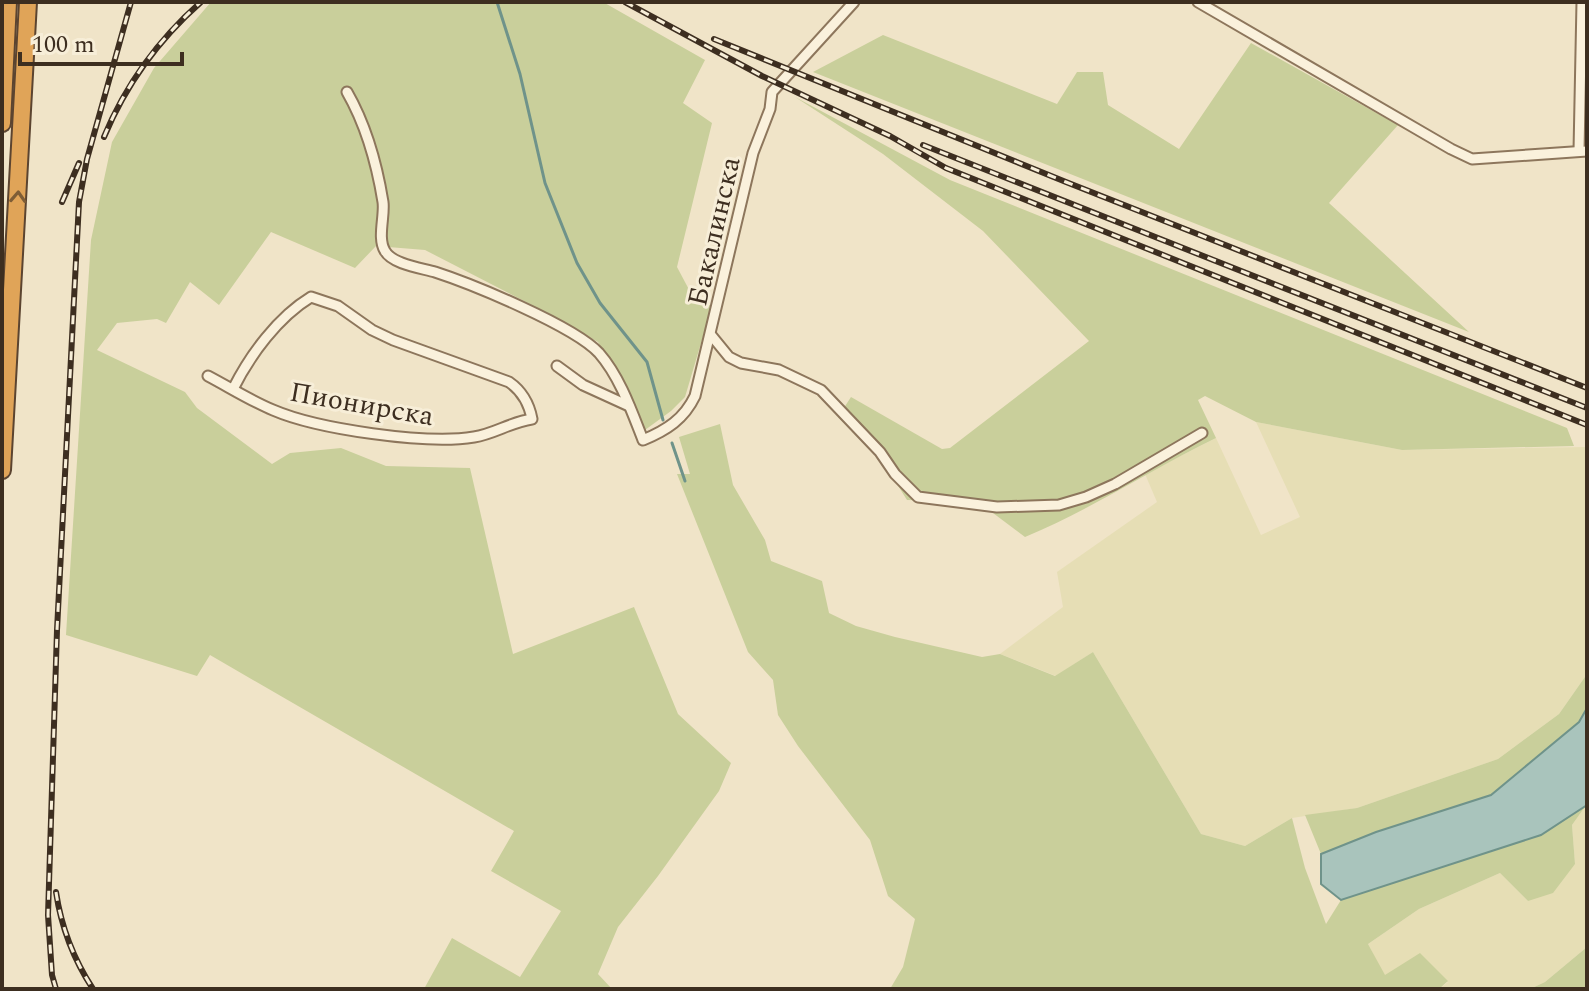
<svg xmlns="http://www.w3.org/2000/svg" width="1589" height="991" viewBox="0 0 1589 991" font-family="Spectral,serif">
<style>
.farmland{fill:#e6deb5}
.green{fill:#c9cf9b}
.water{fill:#a9c4bc;stroke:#6f938a;stroke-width:2}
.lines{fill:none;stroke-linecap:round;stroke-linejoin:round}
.stream{stroke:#6f938a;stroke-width:3}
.street-casing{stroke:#8d765c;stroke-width:13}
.highway-casing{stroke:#5b4430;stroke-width:20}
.street{stroke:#faf1dc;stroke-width:9}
.highway{stroke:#e0a458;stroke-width:16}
.rail-casing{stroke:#3d2e20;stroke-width:6}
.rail{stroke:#f7eed8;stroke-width:3;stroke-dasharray:9;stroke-linecap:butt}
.oneway{stroke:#7e5d36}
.labels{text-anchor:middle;stroke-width:6;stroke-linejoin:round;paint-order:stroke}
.street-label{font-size:28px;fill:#3d2e20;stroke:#f7eed8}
</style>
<rect width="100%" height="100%" fill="#f0e4c8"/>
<g class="farmland">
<path d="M1256 422 1402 450 1587 447V674L1559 714 1498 759 1357 808 1292 818 1245 846 1201 834 1093 652 1056 676 1000 654 1063 607 1057 572 1157 502 1145 474 1216 438 1261 535 1300 517Z"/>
<path d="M1587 804V947L1545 982 1530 989H1439L1448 982 1384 975 1368 944 1419 909 1500 873 1528 901 1575 864 1572 825Z"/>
</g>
<g class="green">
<path d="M211 2H603L705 60 683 103 712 123 677 267 694 299 712 306 685 397 671 411 645 430 598 342 526 302 425 250 376 246 355 268 271 232 219 305 190 282 166 323 157 319 117 323 97 350 185 392 197 408 272 464 290 453 341 448 386 466 470 468 513 654 634 607 678 714 731 763 719 791 658 876 618 927 598 974 612 989H424L452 938 520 977 561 911 491 871 514 831 210 655 197 676 66 635 91 240 112 142 154 68Z"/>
<path d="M883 35 1057 104 1077 72H1103L1108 105 1179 149 1251 43 1398 125 1329 203 1469 332 813 72Z"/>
<path d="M795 97 950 180 1567 428 1574 446 1402 450 1256 422 1205 396 1198 400 1216 438C1151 469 1091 510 1025 537L985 507 939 501 907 500 885 465 838 417 851 397 942 449 950 448 1089 341 983 231 883 154Z"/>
<path d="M720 424 733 485 765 540 771 561 822 581 829 613 856 626 895 637 982 657 1000 654 1055 676 1093 652 1201 834 1245 846 1292 818 1305 868 1326 924 1341 900 1541 835 1587 804 1572 825 1575 864 1553 893 1528 901 1500 873 1419 909 1368 944 1385 975 1420 953 1448 981 1439 989H890L903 967 915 919 888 896 870 840 798 746 778 715 773 680 748 652 677 474H690L679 437Z"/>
<path d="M1587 674V708L1579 722 1491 795 1376 832 1321 854 1305 815 1357 808 1498 759 1559 714Z"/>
<path d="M1587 947V989H1530L1545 982Z"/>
</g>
<path class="water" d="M1587 708V805L1541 835 1341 900 1321 884V854L1376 832 1491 795 1579 722Z"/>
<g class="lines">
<g class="stream">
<path d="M497 2 520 74 545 183 577 263 600 303 647 362 663 420"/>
<path d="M672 443 685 481"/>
</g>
<g class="street-casing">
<g id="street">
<path d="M1198 2 1451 149 1472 159 1587 151"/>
<path d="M347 92C366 125 377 165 383 202 385 216 377 238 385 251 392 264 421 268 435 272 472 284 574 326 599 353 620 377 632 412 643 440 667 430 684 419 695 396L753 153 770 109 772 92 854 2"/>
<path d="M1579 151 1582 2"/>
<path d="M711 335 729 357 741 363 779 370 821 390 880 452 895 474 918 497 997 507 1059 505 1086 497 1115 484 1202 433"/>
<path d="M557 366 583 385 629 406"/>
<path d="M208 376C229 387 251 401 273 410 317 429 427 445 474 437 494 434 511 422 532 419 529 403 522 391 509 382L393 340 372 330 338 306 311 297C278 317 250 355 233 389"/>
</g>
</g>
<g class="highway-casing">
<g id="highway">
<path d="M2 123 8 2"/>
<path d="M2 470 28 2"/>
</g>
</g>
<use href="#street" class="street"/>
<use href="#highway" class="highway"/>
<g class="rail-casing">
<g id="rail">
<path d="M625 2 762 76 890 136 946 168 1587 425"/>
<path d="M714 39 1066 182 1587 388"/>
<path d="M104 137C126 84 158 40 201 2"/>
<path d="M923 145 1587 408"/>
<path d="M62 202 79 163"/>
<path d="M56 892C61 926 74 960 93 989"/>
<path d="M56 989 52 975 48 915 57 630 79 202 87 159 131 2"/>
</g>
</g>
<use href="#rail" class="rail"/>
</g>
<defs><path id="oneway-chevron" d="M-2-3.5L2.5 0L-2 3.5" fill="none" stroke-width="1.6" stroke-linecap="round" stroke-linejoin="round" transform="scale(2)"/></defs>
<use class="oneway" href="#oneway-chevron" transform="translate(18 197) rotate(-87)"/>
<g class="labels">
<g class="street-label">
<text transform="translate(713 231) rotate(-77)" y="10">Бакалинска</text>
<text transform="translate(362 403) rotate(10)" y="10">Пионирска</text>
</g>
</g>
<rect width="1589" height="991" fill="none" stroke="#3d2e20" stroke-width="8"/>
<path d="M20 52v12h162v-12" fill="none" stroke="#3d2e20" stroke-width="4"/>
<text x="32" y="52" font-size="24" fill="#3d2e20" stroke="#f7eed8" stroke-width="6" paint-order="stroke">100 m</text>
</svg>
